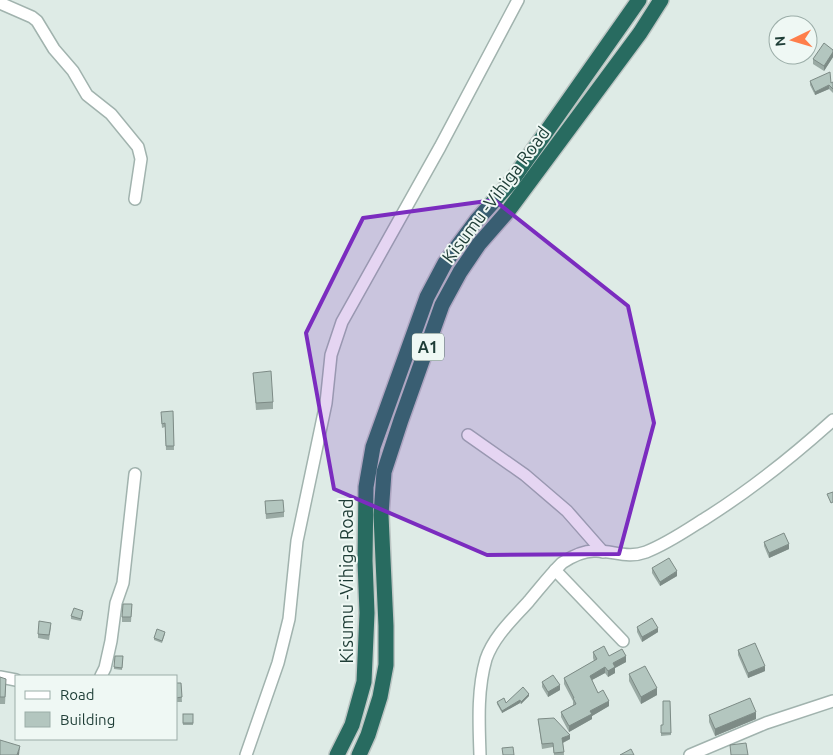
<svg xmlns="http://www.w3.org/2000/svg" width="833" height="755" viewBox="0 0 833 755" font-family="Ubuntu,sans-serif">
<style>
.lines{fill:none;stroke-linecap:round;stroke-linejoin:round}
.minor-casing{stroke:#a1b3ae;stroke-width:14}
.highway-casing{stroke:#bcc5c3;stroke-width:18}
.minor{stroke:#fff;stroke-width:11}
.highway{stroke:#286b60;stroke-width:15}
.wall{fill:#9aaaa4}
.shaded-wall{fill:#7d8b86}
.building{fill:#b3c6bf;stroke:#7d8b86}
.marked{fill:#7b2cbf;fill-opacity:0.2;stroke:#7b2cbf;stroke-width:4;stroke-linejoin:round}
.labels{text-anchor:middle;stroke-width:4;stroke-linejoin:round;paint-order:stroke}
.shield{fill:#eff8f4;stroke:#5d756f;stroke-width:1}
.shield-label{font-size:16px;font-weight:bold;fill:#1e3d36}
.street-label{font-size:18px;fill:#1e3d36;stroke:#eff8f4}
</style>
<rect width="100%" height="100%" fill="#deebe6"/>
<g class="lines">
<g class="minor-casing">
<g id="minor">
<path d="M0 3 32 17 37 21 54 49 73 71 87 95 111 114 138 147 141 159 135 199"/>
<path d="M468 435 525 475 567 511 603 552"/>
<path d="M555 570 623 641"/>
<path d="M101 676 105 668 111 641 116 603 123 583 135 474"/>
<path d="M0 677 16 680"/>
<path d="M246 755 278 663 289 619 297 541 326 403 331 355 342 322 440 147 518 0"/>
<path d="M480 755C479 724 477 690 486 659 494 636 513 619 529 601 540 588 550 575 562 563 571 557 582 551 594 551 612 550 627 559 646 552 667 544 687 530 706 518 752 489 793 456 833 420"/>
<path d="M690 755 766 723 833 701"/>
</g>
</g>
<g class="highway-casing">
<g id="highway">
<path d="M337 755 352 725 364 682 367 613 365 561 366 487 373 447 427 297 445 263 477 220 511 182 639 0"/>
<path d="M359 755 368 735 380 697 386 665V626L381 515 384 472 401 420 442 305 460 272 479 244 508 211 640 33 661 0"/>
</g>
</g>
<use href="#minor" class="minor"/>
<use href="#highway" class="highway"/>
</g>
<g class="wall">
<path d="M833 50V57L824 71 813 64V59Z"/>
<path d="M810 81 831 83 833 82V93L829 89 815 95 810 85Z"/>
<path d="M253 373 273 402V409L256 410Z"/>
<path d="M173 411 174 450H166L165 427 162 428 161 416Z"/>
<path d="M265 501 284 512V517L266 519Z"/>
<path d="M764 542 789 549 769 558 764 546Z"/>
<path d="M652 568 677 576 660 586 652 573Z"/>
<path d="M132 604 131 622H122V617Z"/>
<path d="M83 613 81 621 71 619V616Z"/>
<path d="M51 627 49 640 38 638V634Z"/>
<path d="M637 627 658 632 642 642 637 632Z"/>
<path d="M165 634 162 643 154 640V638Z"/>
<path d="M738 650 765 671 748 678 738 655Z"/>
<path d="M593 652 609 656 626 662 615 668V673L608 677 605 673 592 680 598 693 609 706 592 716V719L569 732 561 717V712L573 705V701L564 684V678L594 661 593 658Z"/>
<path d="M115 656H123L122 670 114 669Z"/>
<path d="M629 674 657 695 641 704 629 681Z"/>
<path d="M0 677 6 686 5 704H0Z"/>
<path d="M542 682 560 690 548 697 542 687Z"/>
<path d="M176 683H181L182 702H176Z"/>
<path d="M529 696 521 704 520 703 502 713 497 704V702L506 703Z"/>
<path d="M670 701 671 735 661 736V725H663Z"/>
<rect x="183" y="714" width="10" height="11"/>
<path d="M709 715 756 719 715 736 709 722Z"/>
<path d="M538 719 570 739 563 743 564 755H554L553 747 542 749Z"/>
</g>
<g class="shaded-wall">
<path d="M833 52V57L824 71V66Z"/>
<path d="M829 85V89L815 95V92Z"/>
<path d="M789 544V549L769 558V553Z"/>
<path d="M677 571V576L660 586V582Z"/>
<path d="M658 628V632L642 642V637Z"/>
<path d="M626 656V662L615 668V673L608 677V671L613 663Z"/>
<path d="M765 666V671L748 678V673Z"/>
<path d="M605 667V673L590 681V676Z"/>
<path d="M560 685V690L548 697V692Z"/>
<path d="M657 688V695L641 704V697Z"/>
<path d="M529 694V696L521 704V702Z"/>
<path d="M520 700V703L502 713V711Z"/>
<path d="M609 701V706L592 716V719L569 732V726L590 711Z"/>
<path d="M756 712V719L715 736V729Z"/>
<path d="M570 735V739L562 743V738Z"/>
<path d="M20 746 19 755H17Z"/>
</g>
<g class="building">
<path d="M824 43 833 50V52L824 66 813 59Z"/>
<path d="M830 72 831 83 833 82V89L829 85 815 92 810 81Z"/>
<path d="M271 371 273 402 256 403 253 373Z"/>
<path d="M173 411 174 446H166L165 423 162 424 161 412Z"/>
<path d="M833 492V502L831 503 827 494Z"/>
<path d="M283 500 284 512 266 514 265 501Z"/>
<path d="M784 533 789 544 769 553 764 542Z"/>
<path d="M669 558 677 571 660 582 652 568Z"/>
<path d="M123 604H132L131 617H122Z"/>
<path d="M74 608 83 611 81 619 71 616Z"/>
<path d="M652 618 658 628 642 637 637 627Z"/>
<path d="M39 621 51 623 49 635 38 634Z"/>
<path d="M157 629 165 632 162 641 154 638Z"/>
<path d="M755 643 765 666 748 673 738 650Z"/>
<path d="M604 646 609 656 622 649 626 656 613 663 615 667 608 671 605 667 590 676 598 693 603 690 609 701 590 711 592 714 569 726 561 712 576 704 573 698H574L564 678 597 659 593 652Z"/>
<path d="M115 656H123L122 668 114 667Z"/>
<path d="M645 666 657 688 641 697 629 674Z"/>
<path d="M553 675 560 685 548 692 542 682Z"/>
<path d="M0 677 6 679 5 697H0Z"/>
<path d="M176 683H181L182 697 176 698Z"/>
<path d="M523 687 529 694 521 702 520 700 502 711 497 702 504 698 506 703Z"/>
<path d="M750 698 756 712 715 729 709 715Z"/>
<path d="M663 701H670L671 733H661V725H663Z"/>
<rect x="183" y="714" width="10" height="9"/>
<path d="M554 718 570 735 562 738 564 752 554 753 553 743 542 744 538 719Z"/>
<path d="M0 740 20 746 17 755H0Z"/>
<path d="M746 743 748 755H731L730 745Z"/>
<path d="M513 747 514 755H503L502 748Z"/>
<path d="M631 749 634 755H620Z"/>
</g>
<path class="marked" d="M494 200 628 306 654 423 619 554 487 555 334 489 306 333 363 218Z"/>
<g class="labels">
<rect class="shield" x="412" y="333.5" width="32" height="27" rx="4"/>
<g class="shield-label">
<text x="428" y="353">A1</text>
</g>
<g class="street-label">
<text transform="translate(496 195) rotate(-53)" y="6">Kisumu -Vihiga Road</text>
<text transform="translate(347 581) rotate(-90)" y="6">Kisumu -Vihiga Road</text>
</g>
</g>
<rect x="15" y="675" width="162" height="65" fill="#eff8f4" stroke="#9bada8"/>
<rect x="25" y="691" width="25" height="8" fill="#ffffff" stroke="#9bada8"/>
<text x="60" y="700" font-size="15" fill="#1e3d36">Road</text>
<rect x="25" y="712" width="25" height="15" fill="#b3c6bf" stroke="#9bada8"/>
<text x="60" y="725" font-size="15" fill="#1e3d36">Building</text>
<g transform="translate(793 40) rotate(265)"><circle r="24" fill="#eff8f4" stroke="#9bada8"/>
<path d="M0-4L9 19L0 12L-9 19Z" fill="#fe7e4a"/>
<text y="-8" font-size="14" font-weight="bold" text-anchor="middle" fill="#1e3d36">N</text>
</g>
</svg>
